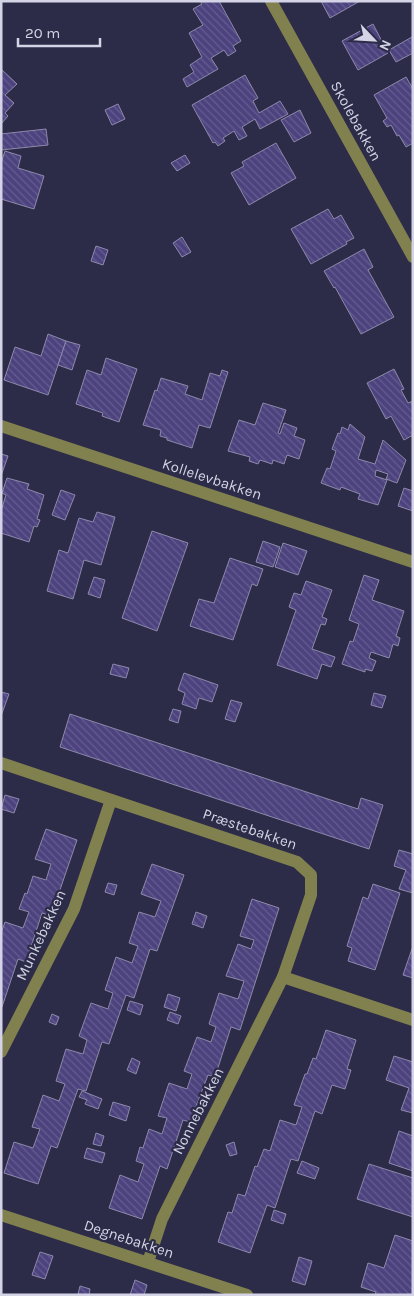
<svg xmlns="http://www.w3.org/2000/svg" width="414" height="1296" viewBox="0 0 414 1296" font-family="Karla,sans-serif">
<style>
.building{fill:url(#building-back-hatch);stroke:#8c89ab}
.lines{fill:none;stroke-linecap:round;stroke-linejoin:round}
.minor{stroke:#81814f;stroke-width:12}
.labels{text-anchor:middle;stroke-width:4.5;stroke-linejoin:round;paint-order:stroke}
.street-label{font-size:15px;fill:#d4d4e6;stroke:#2d2c48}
</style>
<defs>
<pattern id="building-back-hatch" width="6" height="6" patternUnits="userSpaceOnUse" patternTransform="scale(1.25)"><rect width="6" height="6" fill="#4c427e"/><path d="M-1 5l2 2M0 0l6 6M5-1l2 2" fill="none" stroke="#655c90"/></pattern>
</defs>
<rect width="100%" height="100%" fill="#2d2c48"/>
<g class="building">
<path d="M200 1H219L241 41 233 46 236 51 228 56 224 50 211 58 218 69 187 87 183 79 194 72 190 65 202 57 189 33 203 25 193 9 202 4Z"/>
<path d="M321 1H360L330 18Z"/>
<path d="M373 24 388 53 358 70 342 41Z"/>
<path d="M412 37 413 53 396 62 389 50Z"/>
<path d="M1 69 17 84 5 95 14 103 5 113 8 116 1 124Z"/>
<path d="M245 75 258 98 253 101 259 113 280 101 288 114 260 129 255 119 242 127 247 136 239 140 234 131 223 138 225 141 218 146 215 142 213 143 192 105Z"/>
<path d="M406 77 413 89V143L406 147 399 135 397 136 391 125 387 127 383 121 387 118 374 95Z"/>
<path d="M118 104 125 119 112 125 105 110Z"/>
<path d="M300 110 311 133 294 142 281 120Z"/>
<path d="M46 129 48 145 1 150V134Z"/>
<path d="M276 143 296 178 249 205 231 173 244 166 242 162Z"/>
<path d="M5 151 21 156 18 168 44 176 34 209 1 199V163Z"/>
<path d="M185 155 190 163 177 171 171 163Z"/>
<path d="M328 209 334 219 341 215 354 238 346 242 347 244 311 264 291 229Z"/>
<path d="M182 237 191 252 182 257 173 243Z"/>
<path d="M96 246 108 250 103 265 91 261Z"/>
<path d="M364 249 373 267 368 270 394 317 361 334 335 287 334 288 324 271Z"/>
<path d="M48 334 66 341 48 395 4 380 15 347 41 356Z"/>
<path d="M66 341 80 345 72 370 58 365Z"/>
<path d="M106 358 137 369 119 422 102 416 103 413 76 404 87 370 101 375Z"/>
<path d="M394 369 404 389 401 390 408 403 413 401V435L404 440 391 416 386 419 367 383Z"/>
<path d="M222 370 228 372 210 428 199 425 192 448 167 440V438L160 436 161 430 143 425 155 390 157 391 161 378 188 386 185 394 202 400 210 373 220 376Z"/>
<path d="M263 403 286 410 278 433 280 434 284 423 297 428 294 436 305 440 299 459 287 455 284 464 273 460 272 464 260 460 258 464 249 461 250 457 228 451 239 420 255 425Z"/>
<path d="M350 424 365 437 358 459 375 464 383 440 406 460 397 483 386 479 388 474 376 470 375 476 387 480 378 505 358 499 360 494 341 487 340 490 321 483 327 468 330 469 336 451 332 449 338 433 340 434 342 427 348 430Z"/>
<path d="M1 454 8 456 1 476Z"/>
<path d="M7 478 29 484 27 489 44 495 37 519 40 520 37 527 34 526 29 542 1 533V511L6 495 2 493Z"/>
<path d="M404 488 413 491V511L398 506Z"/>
<path d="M61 490 75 495 65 520 52 515Z"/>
<path d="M97 512 115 517 101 565 84 560 73 599 47 591 59 550 68 553 79 518 93 522Z"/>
<path d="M152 531 188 543 157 631 122 618Z"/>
<path d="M263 541 280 547 273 567 256 562Z"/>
<path d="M283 543 307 551 298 575 275 567Z"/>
<path d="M230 558 263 569 257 586 252 584 233 640 190 626 199 599 214 603Z"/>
<path d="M364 575 379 580 372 600 404 611 396 636 400 638 398 646 393 644 389 658 371 652 369 658 376 661 372 671 365 669V672L342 664 350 641 353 642 359 624 349 620Z"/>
<path d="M94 577 105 580 100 598 88 594Z"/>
<path d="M306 581 332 590 322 617 327 619 325 625 321 624 312 649 335 657 331 667 322 664 317 679 277 665 296 610 289 607 294 593 301 595Z"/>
<path d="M113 664 129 668 126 678 110 674Z"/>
<path d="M184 673 218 685 212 702 199 698 196 709 182 704 185 693 178 690Z"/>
<path d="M1 692 9 694 1 716Z"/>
<path d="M374 693 386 696 382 708 371 705Z"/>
<path d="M231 700 242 703 235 722 225 719Z"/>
<path d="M173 709 181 711 178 723 169 720Z"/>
<path d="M70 714 358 809 361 798 383 805 369 849 60 747Z"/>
<path d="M5 795 19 799 14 813 1 809Z"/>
<path d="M46 829 77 840 51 916 42 913 26 962 18 959 2 1007 1 933 5 922 23 928 29 912 19 909 25 893 27 894 33 876 46 880 51 864 35 859Z"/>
<path d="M399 850 413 854V893L399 889 406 870 394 866Z"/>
<path d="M152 864 184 875 157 951 150 949 134 998 126 995 109 1044 102 1042 86 1091 78 1089 57 1148 51 1146 38 1184 4 1173 14 1142 33 1148 40 1129 32 1127 43 1095 59 1101 65 1084 56 1081 66 1049 83 1054 87 1040 79 1036 91 1003 108 1009 113 993 105 990 116 957 132 963 138 946 129 943 139 912 155 917 161 901 141 894Z"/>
<path d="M108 883 117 885 114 895 105 892Z"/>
<path d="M373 884 400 893 375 970 348 961 352 948 347 946 363 897 368 899Z"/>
<path d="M252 899 279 908 240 1030 231 1027 215 1077 208 1075 190 1122 183 1120 167 1169 160 1166 142 1219 109 1208 120 1175 138 1182 144 1164 136 1161 140 1147 143 1148 149 1129 162 1134 167 1118 158 1116 169 1083 187 1089 192 1074 184 1071 197 1037 211 1042 216 1027 209 1024 219 993 238 999 244 981 226 976 238 944 251 949 254 940 240 936Z"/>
<path d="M196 912 207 916 203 928 192 924Z"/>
<path d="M413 946V978L403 975Z"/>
<path d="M168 994 180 998 176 1011 164 1007Z"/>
<path d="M130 1001 143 1005 140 1015 127 1010Z"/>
<path d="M170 1012 181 1016 178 1024 167 1020Z"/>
<path d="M52 1014 59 1017 56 1025 49 1022Z"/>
<path d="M326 1030 356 1040 347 1069 351 1070 345 1089 332 1085 322 1114 315 1111 298 1161 291 1159 275 1208 267 1205 250 1253 218 1242 228 1212 232 1213 238 1194 245 1196 255 1166 257 1167 264 1149 270 1151 280 1120 296 1125 302 1107 294 1105 305 1074H307L313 1058 316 1059Z"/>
<path d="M394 1056 413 1062V1113L401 1110 409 1088 386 1080Z"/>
<path d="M132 1058 140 1062 136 1074 127 1070Z"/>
<path d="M82 1091 102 1099 98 1109 85 1104 87 1100 79 1097Z"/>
<path d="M113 1102 130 1107 126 1121 109 1115Z"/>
<path d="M399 1131 413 1136V1171L389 1163Z"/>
<path d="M96 1133 104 1136 101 1146 93 1144Z"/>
<path d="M234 1142 237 1154 230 1156 226 1145Z"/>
<path d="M87 1148 105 1153 102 1163 84 1158Z"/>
<path d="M302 1161 319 1168 315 1179 297 1173Z"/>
<path d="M369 1164 413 1178V1217L357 1199Z"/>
<path d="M274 1210 286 1214 283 1224 271 1220Z"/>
<path d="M395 1235 413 1241V1295H375L376 1292 361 1287 368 1263 384 1268Z"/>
<path d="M40 1252 53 1256 45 1279 32 1275Z"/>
<path d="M299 1257 312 1261 305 1285 292 1281Z"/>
<path d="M135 1280 147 1285 144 1295H130Z"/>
<path d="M80 1286 90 1289 89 1295 78 1294Z"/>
</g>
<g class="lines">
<g class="minor">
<path d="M271 1 413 257"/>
<path d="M1 426 413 562"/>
<path d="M1 763 297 862 311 875V895L283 977 413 1020"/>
<path d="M1 1052 74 909 111 800"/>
<path d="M1 1215 247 1295"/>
<path d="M148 1262 162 1219 283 977"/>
</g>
</g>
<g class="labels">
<g class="street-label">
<text transform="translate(356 121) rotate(61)" y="5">Skolebakken</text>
<text transform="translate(212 479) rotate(18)" y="5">Kollelevbakken</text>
<text transform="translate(250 829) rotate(19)" y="5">Præstebakken</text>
<text transform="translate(41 935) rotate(-65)" y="5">Munkebakken</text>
<text transform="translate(198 1111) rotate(-63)" y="5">Nonnebakken</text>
<text transform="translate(129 1239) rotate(18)" y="5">Degnebakken</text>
</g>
</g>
<rect width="414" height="1296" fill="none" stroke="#d4d4e6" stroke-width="5"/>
<g transform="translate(374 40) rotate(115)" stroke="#2d2c48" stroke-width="4" paint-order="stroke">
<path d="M0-4L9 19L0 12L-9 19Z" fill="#d4d4e6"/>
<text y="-8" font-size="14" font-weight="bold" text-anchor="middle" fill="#d4d4e6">N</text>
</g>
<path d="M18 38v8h82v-8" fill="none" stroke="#d4d4e6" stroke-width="2.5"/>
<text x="25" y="38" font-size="15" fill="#d4d4e6" stroke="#2d2c48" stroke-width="4" paint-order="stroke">20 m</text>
</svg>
